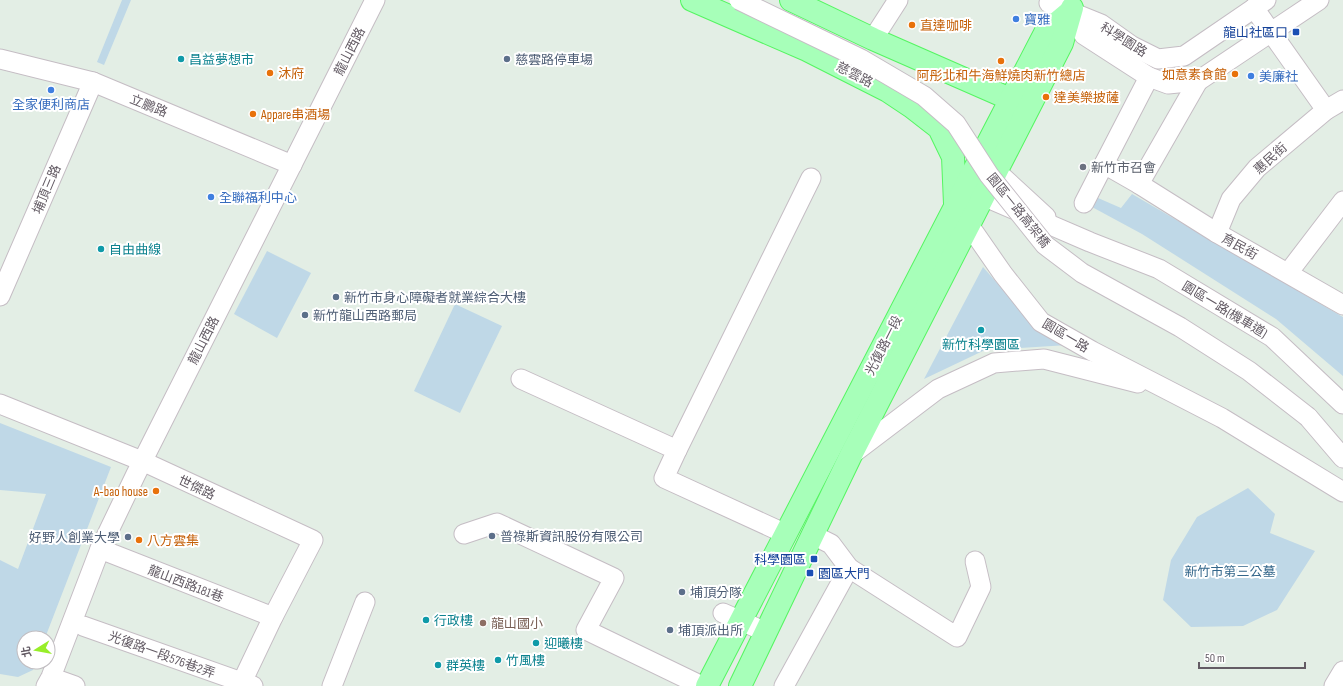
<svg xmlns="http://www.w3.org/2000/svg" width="1343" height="686" viewBox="0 0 1343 686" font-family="'Sofia Sans Condensed','Noto Sans TC',sans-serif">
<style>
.green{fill:#bfd8e7}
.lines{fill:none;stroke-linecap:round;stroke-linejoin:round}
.minor-casing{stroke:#c5bdc4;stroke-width:21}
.major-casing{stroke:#55f562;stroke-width:24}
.minor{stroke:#fff;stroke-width:19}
.major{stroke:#a7ffb9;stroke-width:22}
.minor-bridge-casing{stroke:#c5bdc4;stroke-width:21;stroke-linecap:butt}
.minor-bridge{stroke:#fff;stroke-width:19}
.shop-dot{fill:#3f7fe0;stroke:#fff;stroke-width:1.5}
.food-dot{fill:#e8710a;stroke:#fff;stroke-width:1.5}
.transit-dot{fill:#1a4fb4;stroke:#fff;stroke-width:1.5}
.culture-dot{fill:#0f9aa8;stroke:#fff;stroke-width:1.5}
.service-dot{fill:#5c6f8a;stroke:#fff;stroke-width:1.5}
.worship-dot{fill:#6b7280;stroke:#fff;stroke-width:1.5}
.education-dot{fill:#8d6e63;stroke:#fff;stroke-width:1.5}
.labels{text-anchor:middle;stroke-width:4;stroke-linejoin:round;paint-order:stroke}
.shop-label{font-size:13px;fill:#366cbe;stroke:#fff;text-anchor:start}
.food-label{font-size:13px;fill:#c56008;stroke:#fff;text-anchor:start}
.transit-label{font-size:13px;fill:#164399;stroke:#fff;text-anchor:end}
.street-label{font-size:13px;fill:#635b64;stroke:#fff}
.culture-label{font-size:13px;fill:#0d838f;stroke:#fff;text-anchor:start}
.service-label{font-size:13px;fill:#4e5e75;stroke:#fff;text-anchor:start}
.worship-label{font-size:13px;fill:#5b616d;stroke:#fff;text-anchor:start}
.park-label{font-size:13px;fill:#34678b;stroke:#fff}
.education-label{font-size:13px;fill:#785e54;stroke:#fff;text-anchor:start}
</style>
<rect width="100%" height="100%" fill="#e3eee5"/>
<g class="green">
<path d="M122 0H131L104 65 97 62Z"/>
<path d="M1132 194 1343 317V376L1276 319 1142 234 1092 207 1098 198 1121 208Z"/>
<path d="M267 251 311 273 277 338 234 314Z"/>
<path d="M983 267 1031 322 1068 345 985 350 924 379Z"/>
<path d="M455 304 502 326 460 413 414 391Z"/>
<path d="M0 423 111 467 45 638H24V662H36L33 670 18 677 0 674V560L18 569 46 494 0 490Z"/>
<path d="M1248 488 1275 514 1270 533 1315 551 1277 610 1243 626 1191 627 1163 600 1171 560 1197 517Z"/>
</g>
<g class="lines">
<g class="minor-casing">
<g id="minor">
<path d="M1049 3 1101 24 1132 46 1158 59 1184 56 1266 0"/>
<path d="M1254 8 1326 110"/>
<path d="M1070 12 1084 35 1149 77 1168 84 1198 81 1319 0"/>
<path d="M873 39 898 0"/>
<path d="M0 59 93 82 292 165"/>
<path d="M1149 77 1104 164 1139 184 1198 81"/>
<path d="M996 171 1046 217"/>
<path d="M1139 184 1217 233 1343 305"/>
<path d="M969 200 983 196 1090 242 1159 269 1272 337 1343 404"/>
<path d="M1084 203 1104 164"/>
<path d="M962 215 1003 274 1041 322 1092 351 1222 418 1343 492"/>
<path d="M1217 233 1231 199 1257 168 1326 110 1343 100"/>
<path d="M1288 273 1343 201"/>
<path d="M0 296 93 82"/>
<path d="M521 379 677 450 664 478 786 534"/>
<path d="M0 404 142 461 313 540 273 617 242 682"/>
<path d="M1308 417 1343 458"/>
<path d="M677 450 811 178"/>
<path d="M851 455 938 389 994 363 1044 359 1138 383"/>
<path d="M464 534 497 523 614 578 586 630 702 686"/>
<path d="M100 549 273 617"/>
<path d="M849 568 957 637 981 587 975 561"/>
<path d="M723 613 766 632"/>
<path d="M83 626 253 686"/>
<path d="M61 681 75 686"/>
<path d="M46 686 51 677 100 549 136 474 375 0"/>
<path d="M332 686 365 602"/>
<path d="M784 686 849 568 831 544 813 535"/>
<path d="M1334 686 1343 671"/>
</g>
</g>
<g class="major-casing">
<g id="major">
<path d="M692 0 807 50 888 91 912 107 939 128 953 157 955 204"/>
<path d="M791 0 873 39 1010 99"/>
<path d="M707 686 1045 33 1070 12"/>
<path d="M740 686 851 455 1062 43 1072 8"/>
</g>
</g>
<use href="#minor" class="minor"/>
<use href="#major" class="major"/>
<g class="minor-bridge-casing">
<path id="minor-bridge" d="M739 0 861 59 924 96 956 124 989 175 1045 245 1082 273 1180 327 1249 371 1308 417"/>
</g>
<use href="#minor-bridge" class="minor-bridge"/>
</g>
<g class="shop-dot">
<circle cx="1016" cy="19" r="4"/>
<circle cx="1251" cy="76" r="4"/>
<circle cx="51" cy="90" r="4"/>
<circle cx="211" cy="197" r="4"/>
</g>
<g class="food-dot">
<circle cx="912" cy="25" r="4"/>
<circle cx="1001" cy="61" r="4"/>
<circle cx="270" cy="73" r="4"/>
<circle cx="1235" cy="74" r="4"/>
<circle cx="1046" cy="97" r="4"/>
<circle cx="253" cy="114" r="4"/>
<circle cx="156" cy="491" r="4"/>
<circle cx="139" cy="540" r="4"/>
</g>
<g class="transit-dot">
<rect x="1292" y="28" width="8" height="8" rx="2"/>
<rect x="810" y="555" width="8" height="8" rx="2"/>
<rect x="806" y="569" width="8" height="8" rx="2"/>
</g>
<g class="culture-dot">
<circle cx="181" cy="59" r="4"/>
<circle cx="101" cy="249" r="4"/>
<circle cx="981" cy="330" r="4"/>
<circle cx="426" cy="620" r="4"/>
<circle cx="536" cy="643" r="4"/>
<circle cx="498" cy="660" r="4"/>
<circle cx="438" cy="665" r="4"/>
</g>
<g class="service-dot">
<circle cx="507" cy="59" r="4"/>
<circle cx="336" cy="297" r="4"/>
<circle cx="305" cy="315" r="4"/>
<circle cx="492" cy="536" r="4"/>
<circle cx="128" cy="537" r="4"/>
<circle cx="682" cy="592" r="4"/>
<circle cx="670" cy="630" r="4"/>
</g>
<circle class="worship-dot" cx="1083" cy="167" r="4"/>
<circle class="education-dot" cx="483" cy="623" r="4"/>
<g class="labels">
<g class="shop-label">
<text x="1024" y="24">寶雅</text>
<text x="1259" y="81">美廉社</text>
<text x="51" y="109" text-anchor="middle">全家便利商店</text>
<text x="219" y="202">全聯福利中心</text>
</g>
<g class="food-label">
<text x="920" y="30">直達咖啡</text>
<text x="278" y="78">沐府</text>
<text x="1227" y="79" text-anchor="end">如意素食館</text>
<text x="1001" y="80" text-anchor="middle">阿彤北和牛海鮮燒肉新竹總店</text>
<text x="1054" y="102">達美樂披薩</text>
<text x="261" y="119">Appare串酒場</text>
<text x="148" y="496" text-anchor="end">A-bao house</text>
<text x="147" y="545">八方雲集</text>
</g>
<g class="transit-label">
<text x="1288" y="37">龍山社區口</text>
<text x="806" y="564">科學園區</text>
<text x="818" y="578" text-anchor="start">園區大門</text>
</g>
<g class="street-label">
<text transform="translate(1124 39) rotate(32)" y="5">科學園路</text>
<text transform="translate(349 51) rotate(-63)" y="5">龍山西路</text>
<text transform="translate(855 74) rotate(27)" y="5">慈雲路</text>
<text transform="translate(149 105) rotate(22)" y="5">立鵬路</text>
<text transform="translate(1270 158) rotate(-42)" y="5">惠民街</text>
<text transform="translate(46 189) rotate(-67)" y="5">埔頂三路</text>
<text transform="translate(1019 210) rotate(51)" y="5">園區一路高架橋</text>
<text transform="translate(1240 246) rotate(29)" y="5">育民街</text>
<text transform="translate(1225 309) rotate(31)" y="5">園區一路(機車道)</text>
<text transform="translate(1066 335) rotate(31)" y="5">園區一路</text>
<text transform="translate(203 340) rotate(-63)" y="5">龍山西路</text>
<text transform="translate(883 345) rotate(-63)" y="5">光復路一段</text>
<text transform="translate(197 487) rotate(25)" y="5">世傑路</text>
<text transform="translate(186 583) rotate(21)" y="5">龍山西路181巷</text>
<text transform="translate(162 654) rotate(20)" y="5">光復路一段576巷2弄</text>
</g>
<g class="culture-label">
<text x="189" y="64">昌益夢想市</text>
<text x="109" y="254">自由曲線</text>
<text x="981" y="349" text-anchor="middle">新竹科學園區</text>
<text x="434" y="625">行政樓</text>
<text x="544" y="648">迎曦樓</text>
<text x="506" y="665">竹風樓</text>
<text x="446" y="670">群英樓</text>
</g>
<g class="service-label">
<text x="515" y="64">慈雲路停車場</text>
<text x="344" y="302">新竹市身心障礙者就業綜合大樓</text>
<text x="313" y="320">新竹龍山西路郵局</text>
<text x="500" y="541">普祿斯資訊股份有限公司</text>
<text x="120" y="542" text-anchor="end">好野人創業大學</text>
<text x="690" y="597">埔頂分隊</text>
<text x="678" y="635">埔頂派出所</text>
</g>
<g class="worship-label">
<text x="1091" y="172">新竹市召會</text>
</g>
<g class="park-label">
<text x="1230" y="576">新竹市第三公墓</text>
</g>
<g class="education-label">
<text x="491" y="628">龍山國小</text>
</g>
</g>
<g transform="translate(36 650) rotate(259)"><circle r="19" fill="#ffffff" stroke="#c1bdc1"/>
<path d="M0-3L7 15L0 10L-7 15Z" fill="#98ee29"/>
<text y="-6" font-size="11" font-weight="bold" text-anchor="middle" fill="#635b64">北</text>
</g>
<path d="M1199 662v6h106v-6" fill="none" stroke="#635b64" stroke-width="2"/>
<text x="1205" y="662" font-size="12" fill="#635b64" stroke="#ffffff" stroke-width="3" paint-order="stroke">50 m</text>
</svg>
